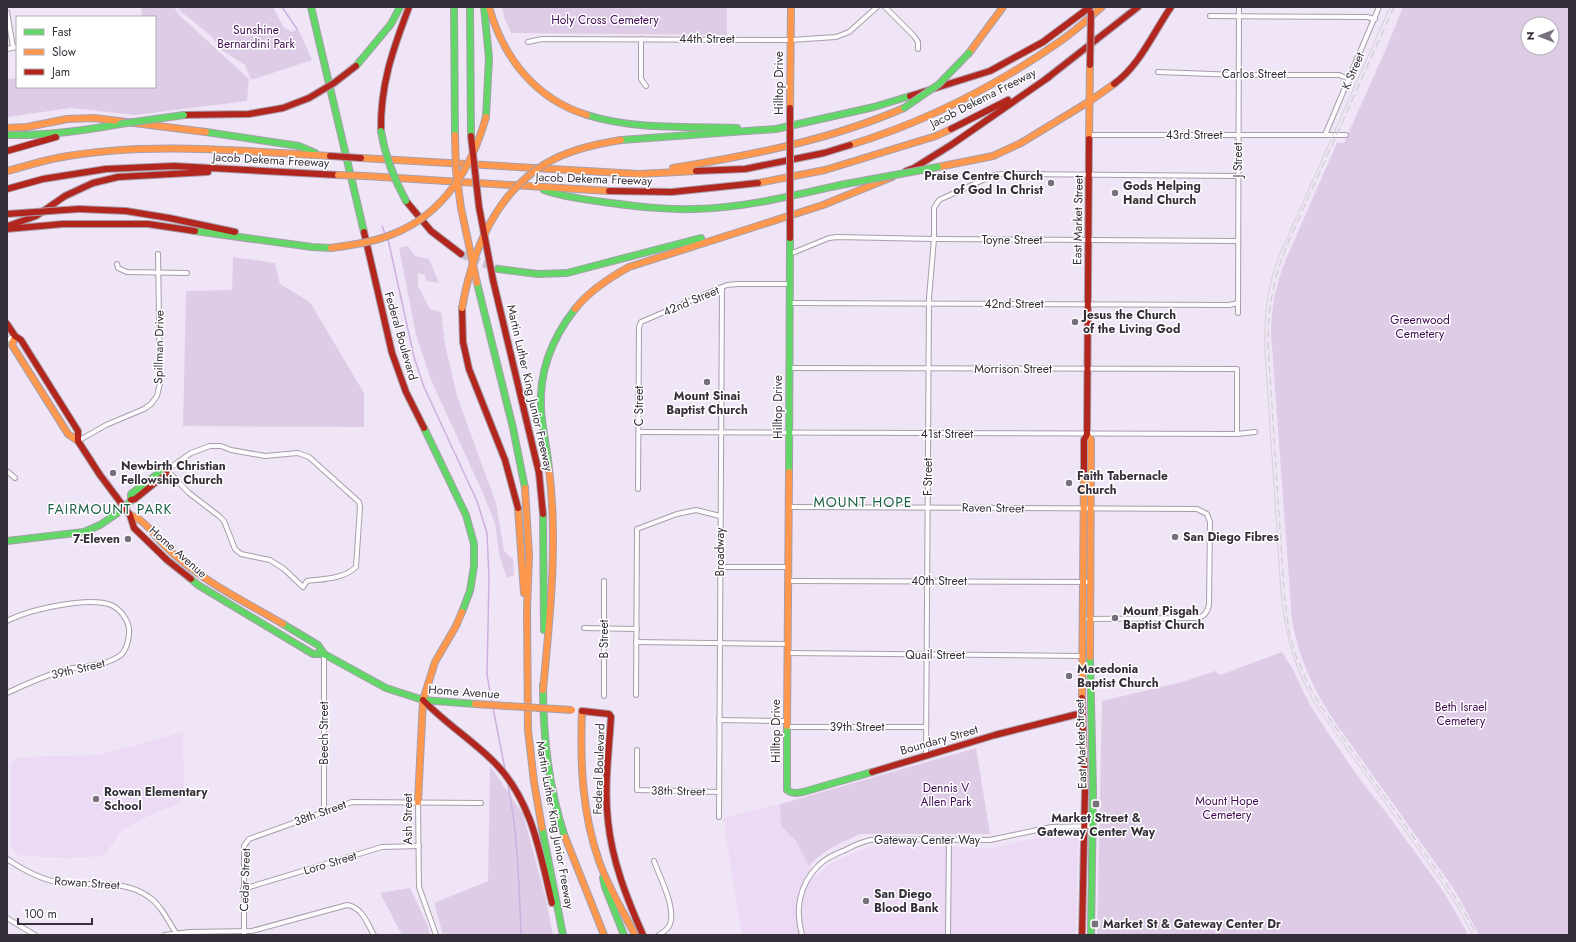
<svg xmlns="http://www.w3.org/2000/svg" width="1576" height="942" viewBox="0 0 1576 942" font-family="Jost,sans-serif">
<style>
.built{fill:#ecd9f4}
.green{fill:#decce7;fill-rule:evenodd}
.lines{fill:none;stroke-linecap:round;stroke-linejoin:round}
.stream{stroke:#ceafde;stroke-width:1.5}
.highway-tunnel{stroke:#cbc1d0;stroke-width:8;stroke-dasharray:8 4;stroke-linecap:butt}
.street-casing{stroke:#a69fab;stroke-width:6}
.fast-casing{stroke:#a69fab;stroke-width:8}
.slow-casing{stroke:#a69fab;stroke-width:8}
.jam-casing{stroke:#a69fab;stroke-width:8}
.street{stroke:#fdfbfe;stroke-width:4}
.fast{stroke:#63d668;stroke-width:6}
.slow{stroke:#ff974d;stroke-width:6}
.jam{stroke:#b3261e;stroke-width:6}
.tram{stroke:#d4d1d6;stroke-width:1}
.rail{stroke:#d4d1d6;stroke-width:1.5;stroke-dasharray:8 4;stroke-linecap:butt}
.fast-bridge-casing{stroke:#a69fab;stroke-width:8;stroke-linecap:butt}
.slow-bridge-casing{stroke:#a69fab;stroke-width:8;stroke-linecap:butt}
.jam-bridge-casing{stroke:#a69fab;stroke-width:8;stroke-linecap:butt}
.fast-bridge{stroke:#63d668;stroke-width:6}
.slow-bridge{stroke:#ff974d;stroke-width:6}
.jam-bridge{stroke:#b3261e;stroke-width:6}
.poi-dot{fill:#776f7c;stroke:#fff;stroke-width:1.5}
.labels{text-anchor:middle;stroke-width:3;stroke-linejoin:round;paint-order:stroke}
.park-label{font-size:12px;fill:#400b53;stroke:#fff}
.street-label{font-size:12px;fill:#362f3a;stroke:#fff}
.poi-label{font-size:12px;font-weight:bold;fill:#362f3a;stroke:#fff;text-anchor:start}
.quarter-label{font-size:14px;letter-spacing:1px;fill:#1e6248;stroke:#fff}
</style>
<rect width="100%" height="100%" fill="#f0e5f6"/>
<g class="built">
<path d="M183 732 184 794 180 803 150 815 121 831 104 856 68 858 27 856 17 855 11 847V763L20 757 99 755Z"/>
<path d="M780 804 781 826 796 841 816 877 830 864 868 847 880 845 993 848 1050 835 1073 833 1078 839 1076 935H742L723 818Z"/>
</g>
<g class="green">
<path d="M141 7H174L179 15 249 79 247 101 135 115 71 108 7 117V79L17 78V87H155V17H142Z"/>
<path d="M178 7H273L284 28 292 32 298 28 312 60 251 80 245 65 223 51 210 35 180 11Z"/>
<path d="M502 7H727V35L511 33 504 17Z"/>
<path d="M1403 7H1569V935H1479L1456 892 1335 722C1313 688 1300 661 1292 621L1271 334C1271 307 1276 284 1286 259L1337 143H1344L1385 51ZM1528 24H1552V48H1528Z"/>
<path d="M408 246 415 256 429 259 439 283 426 281 425 275 418 273V286L430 309 441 312 445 344 457 396 496 503 504 551 513 559 514 575 507 578 499 554 495 523 482 491 431 380 416 335 399 248Z"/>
<path d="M233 257 275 263 280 284 310 302 364 393V427L183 426 186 291 232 290Z"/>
<path d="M1282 652 1291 666 1310 705 1330 736 1362 782 1388 815 1441 888 1458 916 1468 935H1097L1102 701 1182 682 1215 671 1220 675Z"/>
<path d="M976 748 990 834H861C842 842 823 850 809 866L796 841 781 826 780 804Z"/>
<path d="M490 766 523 814 546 899 553 935H443L434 903 488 881Z"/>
<path d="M410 888 427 924 430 935H402L380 893Z"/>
</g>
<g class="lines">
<g class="stream">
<path d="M282 7 297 29"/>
<path d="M382 226 385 234"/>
<path d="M388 239 414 357 424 387 477 501 487 533 489 577 487 675 492 703"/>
<path d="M493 708 505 769"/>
<path d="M508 785C518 835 519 884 521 935"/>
</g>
<path class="highway-tunnel" d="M461 254 496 268"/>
<g class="street-casing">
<g id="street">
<path d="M885 7 914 36 918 42V49"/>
<path d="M7 12 13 47"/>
<path d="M1210 16 1367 17 1375 19"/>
<path d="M641 39V79L646 86"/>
<path d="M528 42 542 39 791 40 836 37 849 32 877 7"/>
<path d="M7 49 17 47"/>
<path d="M1158 72 1239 75H1339L1347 78 1349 81"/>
<path d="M1090 135H1346"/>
<path d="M1325 135 1379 7"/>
<path d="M790 254 829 238 837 237 934 239 1238 241"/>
<path d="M117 264 118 268 127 272 187 273"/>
<path d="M789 303 1229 305 1238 303"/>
<path d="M1238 313 1239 7"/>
<path d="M7 340 14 336"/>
<path d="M789 368 1237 369V434"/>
<path d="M639 432 1237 434 1255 432"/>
<path d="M78 441 106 425 144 409 151 404 157 396 160 383 158 254"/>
<path d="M210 446H221L231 450 265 456 298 453 309 457 359 502 360 507 356 567C344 579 322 579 307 581L303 587 284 569 270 560 241 554 235 549 224 521 219 516 189 493 167 470 191 453Z"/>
<path d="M7 471 15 478"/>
<path d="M638 489 639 327 641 322 727 285 738 284H789"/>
<path d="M788 507 1197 509 1207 514 1210 522 1209 605C1207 613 1204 617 1196 618L1088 619"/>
<path d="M720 567H788"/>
<path d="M604 581V696"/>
<path d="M788 581 1091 582"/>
<path d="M7 621C28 610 88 596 111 605 120 609 127 618 129 628 130 636 127 648 122 654 107 667 82 665 64 670 44 676 26 684 7 693"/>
<path d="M584 628 637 629"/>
<path d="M636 642 787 644"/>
<path d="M787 653 1082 656"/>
<path d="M636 695 637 529 677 514 696 510 720 516"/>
<path d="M719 720 787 721"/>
<path d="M787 727H926"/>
<path d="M637 750V790L719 792"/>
<path d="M926 755 929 298 934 239V208L939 200 994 175 1002 174 1238 176"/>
<path d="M418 802 419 887 436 935"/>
<path d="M324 812V654"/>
<path d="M719 817 722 287"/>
<path d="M7 859C22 869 39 879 57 882 87 888 122 877 149 897 161 905 168 921 176 933"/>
<path d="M654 861C660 878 676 907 670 924 668 930 663 932 659 935"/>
<path d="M243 889 382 847 419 846"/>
<path d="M7 918 35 935"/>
<path d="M165 935 189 932 252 931 347 905C362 907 367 923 374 935"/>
<path d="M244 935V846L249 839 352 802 481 803"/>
<path d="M802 935C795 910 799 885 818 866 825 858 836 854 845 850 855 845 865 840 877 839L990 840 1051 827 1092 826"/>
<path d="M948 935 949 839"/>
</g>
</g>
<g class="fast-casing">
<g id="fast">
<path d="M311 7 364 232"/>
<path d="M454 7 455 135"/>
<path d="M470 7 471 136"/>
<path d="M484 7 489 58 486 117"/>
<path d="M356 66 391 24 400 7"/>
<path d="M587 115C635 130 687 126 737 128"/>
<path d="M206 132 299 146 315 153"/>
<path d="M7 135C45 136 82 131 120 124"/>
<path d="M621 140 776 129 874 107 910 96"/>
<path d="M544 190C563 197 583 199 603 202 633 206 663 210 694 209 743 208 792 196 840 185"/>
<path d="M195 231 312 247 331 248"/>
<path d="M498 269 538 274 567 273 701 238"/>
<path d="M477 283 513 428 525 488"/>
<path d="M424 428 466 515 474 544V566L470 591 462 612"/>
<path d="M549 469C547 448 542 428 541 408 539 371 553 337 575 309"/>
<path d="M789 472 790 238"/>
<path d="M543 514 544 630"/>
<path d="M7 541 84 532 100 525 125 508 131 500V494L163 470H167"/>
<path d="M191 579 198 585 313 654H324"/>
<path d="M283 624 318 645 324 654 386 688 423 700 475 704"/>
<path d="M1090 657 1093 791 1091 935"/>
<path d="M543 685C543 737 548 787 565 837"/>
<path d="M787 726V790C792 794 797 793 803 792L872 772"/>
<path d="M542 828 563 935"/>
<path d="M603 878 605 887 624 935"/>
</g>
</g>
<g class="slow-casing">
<g id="slow">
<path d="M489 7C503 57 535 99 587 115"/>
<path d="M969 53 1003 7"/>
<path d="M790 108 791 7"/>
<path d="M7 128 27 127 67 119 94 118 206 132"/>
<path d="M1089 139 1090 65"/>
<path d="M850 145C925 122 998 85 1062 40 1076 30 1089 18 1102 7"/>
<path d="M361 158 639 174 696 171"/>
<path d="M938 167 993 156 1021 143 1090 101 1114 84"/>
<path d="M673 168C752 155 830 140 904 108"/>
<path d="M7 171C24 167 40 161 57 158 146 141 240 151 330 156"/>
<path d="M365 176 609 191"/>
<path d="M758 183 825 170 936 136 951 129"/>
<path d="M575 309C589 291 609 278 629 267L823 205 892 177"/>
<path d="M15 336 12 345 68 434 78 441"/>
<path d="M1087 434 1091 440 1090 657"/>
<path d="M525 488 529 556 527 609 528 730 534 782 542 828"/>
<path d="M518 508 524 593"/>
<path d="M130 515C144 519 154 535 164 545 198 579 242 600 283 624"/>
<path d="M543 690C550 617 558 542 549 469"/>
<path d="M1082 698 1084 474"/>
<path d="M582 711C580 762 582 813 599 861 608 887 623 911 635 935"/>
<path d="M787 726 789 472"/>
<path d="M418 802 423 700 435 662 456 626 462 612"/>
<path d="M565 837 604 935"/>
</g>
</g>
<g class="jam-casing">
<g id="jam">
<path d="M1046 79 1138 7"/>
<path d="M1114 84C1140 65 1153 33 1171 7"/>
<path d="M910 96 990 71 1043 42 1090 7"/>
<path d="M184 115 249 114 283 108 309 98"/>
<path d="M951 129 1008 100"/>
<path d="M381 131C380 85 393 49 409 7"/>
<path d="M7 151 56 137"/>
<path d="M696 171 745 169 824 153 850 145"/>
<path d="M906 171 914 168 951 145 1049 77"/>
<path d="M7 189 43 179 106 169 174 166 338 175"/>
<path d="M609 191 672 192 758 183"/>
<path d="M406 201 431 231 461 254"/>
<path d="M79 209 126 211 169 218 235 232"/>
<path d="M8 226 36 216 65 196 93 183 118 177 208 172"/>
<path d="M7 229 63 224H148L195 231"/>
<path d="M364 232 392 353 406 392 424 428"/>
<path d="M493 280 539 473 543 514"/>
<path d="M462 308 463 342 469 369 505 460 518 508"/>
<path d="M7 324 15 336 21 340 78 431V441L100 475 130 515 134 528 167 560 191 579"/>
<path d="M1084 474V440L1087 434 1089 139"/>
<path d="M131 500 135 499 166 474 167 470"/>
<path d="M423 700C445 723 472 740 494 762 532 800 540 853 552 903"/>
<path d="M582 711 609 714 611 717C609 751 604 787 608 821 612 861 627 899 643 935"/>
<path d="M872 772 995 735 1082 713"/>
<path d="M1082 935 1085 792 1082 698"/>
</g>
</g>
<use href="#street" class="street"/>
<use href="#fast" class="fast"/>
<use href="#slow" class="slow"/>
<use href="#jam" class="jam"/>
<path class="tram" d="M1390 7 1280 254C1267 286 1264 317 1265 351L1281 593C1286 636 1293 664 1314 702L1440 880 1456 904 1473 935"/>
<path class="rail" d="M1394 7 1287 245C1273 280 1268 307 1268 344L1284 592 1289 632 1296 656 1307 682 1320 705 1443 879 1459 903 1477 935"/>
<g class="fast-bridge-casing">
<g id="fast-bridge">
<path d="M904 108 939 84 969 53"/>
<path d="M120 124 184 115"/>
<path d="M381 131C385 156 394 179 406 201"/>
<path d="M840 185 938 167"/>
</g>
</g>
<g class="slow-bridge-casing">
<g id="slow-bridge">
<path d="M455 135 456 171 461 208 477 283"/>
<path d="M338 175 365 176"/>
<path d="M331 248C352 245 374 242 393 234 444 214 472 167 486 117"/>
<path d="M462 308C472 252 494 195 545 164 568 150 595 144 621 140"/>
<path d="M475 704 572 710"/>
</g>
</g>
<g class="jam-bridge-casing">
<g id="jam-bridge">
<path d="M1090 65 1091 13"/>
<path d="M309 98 334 83 356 66"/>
<path d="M790 108V238"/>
<path d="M471 136 479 207 493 280"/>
<path d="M330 156 361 158"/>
<path d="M7 214 79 209"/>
</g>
</g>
<use href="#fast-bridge" class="fast-bridge"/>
<use href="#slow-bridge" class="slow-bridge"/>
<use href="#jam-bridge" class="jam-bridge"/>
</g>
<g class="poi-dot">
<circle cx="1051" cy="183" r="4"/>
<circle cx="1115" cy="193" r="4"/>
<circle cx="1075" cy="322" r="4"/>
<circle cx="707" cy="382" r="4"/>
<circle cx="113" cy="473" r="4"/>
<circle cx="1069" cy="483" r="4"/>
<circle cx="1175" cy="537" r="4"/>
<circle cx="128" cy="539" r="4"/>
<circle cx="1115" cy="618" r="4"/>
<circle cx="1069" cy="676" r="4"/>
<circle cx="96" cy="799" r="4"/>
<rect x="1092" y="800" width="8" height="8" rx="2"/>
<circle cx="866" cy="901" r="4"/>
<rect x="1091" y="920" width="8" height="8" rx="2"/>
</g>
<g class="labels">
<g class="park-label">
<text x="605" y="24">Holy Cross Cemetery</text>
<text x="256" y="34">Sunshine<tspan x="256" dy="14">Bernardini Park</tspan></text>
<text x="1420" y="324">Greenwood<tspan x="1420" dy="14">Cemetery</tspan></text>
<text x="1461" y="711">Beth Israel<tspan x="1461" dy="14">Cemetery</tspan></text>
<text x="946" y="792">Dennis V<tspan x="946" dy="14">Allen Park</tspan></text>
<text x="1227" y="805">Mount Hope<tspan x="1227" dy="14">Cemetery</tspan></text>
</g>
<g class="street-label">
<text x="707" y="43">44th Street</text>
<text transform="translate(1353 71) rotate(-67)" y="4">K Street</text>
<text x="1254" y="78">Carlos Street</text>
<text transform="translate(779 83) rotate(-90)" y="4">Hilltop Drive</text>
<text transform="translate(983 98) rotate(-27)" y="4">Jacob Dekema Freeway</text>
<text x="1194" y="139">43rd Street</text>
<text transform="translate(271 160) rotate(3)" y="4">Jacob Dekema Freeway</text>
<text transform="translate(1238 160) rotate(-90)" y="4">J Street</text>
<text transform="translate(594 179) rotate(2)" y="4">Jacob Dekema Freeway</text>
<text transform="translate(1078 220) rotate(-89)" y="4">East Market Street</text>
<text x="1012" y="244">Toyne Street</text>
<text transform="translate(691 301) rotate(-23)" y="4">42nd Street</text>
<text x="1014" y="308">42nd Street</text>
<text transform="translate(401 336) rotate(74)" y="4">Federal Boulevard</text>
<text transform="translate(159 347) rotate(-89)" y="4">Spillman Drive</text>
<text x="1013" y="373">Morrison Street</text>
<text transform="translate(530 388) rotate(77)" y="4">Martin Luther King Junior Freeway</text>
<text transform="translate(639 406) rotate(-90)" y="4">C Street</text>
<text transform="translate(778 407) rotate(-90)" y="4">Hilltop Drive</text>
<text x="947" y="438">41st Street</text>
<text transform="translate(928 477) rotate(-90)" y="4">F Street</text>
<text transform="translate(993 508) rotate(1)" y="4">Raven Street</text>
<text transform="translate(178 552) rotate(41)" y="4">Home Avenue</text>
<text transform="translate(720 552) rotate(-90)" y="4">Broadway</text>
<text x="939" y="585">40th Street</text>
<text transform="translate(604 639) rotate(-90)" y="4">B Street</text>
<text x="935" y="659">Quail Street</text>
<text transform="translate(78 669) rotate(-13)" y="4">39th Street</text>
<text transform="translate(464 692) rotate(4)" y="4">Home Avenue</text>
<text x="857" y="731">39th Street</text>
<text transform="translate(776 731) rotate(-90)" y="4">Hilltop Drive</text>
<text transform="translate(324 733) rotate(-90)" y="4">Beech Street</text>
<text transform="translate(939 740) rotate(-16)" y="4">Boundary Street</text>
<text transform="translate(1081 744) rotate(-92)" y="4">East Market Street</text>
<text transform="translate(599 769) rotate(-88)" y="4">Federal Boulevard</text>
<text transform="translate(678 791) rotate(1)" y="4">38th Street</text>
<text transform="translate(320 813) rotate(-20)" y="4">38th Street</text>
<text transform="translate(408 819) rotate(-90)" y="4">Ash Street</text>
<text transform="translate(555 825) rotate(80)" y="4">Martin Luther King Junior Freeway</text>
<text x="927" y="844">Gateway Center Way</text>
<text transform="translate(330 863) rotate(-17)" y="4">Loro Street</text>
<text transform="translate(245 880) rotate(-88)" y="4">Cedar Street</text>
<text transform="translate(87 883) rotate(4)" y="4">Rowan Street</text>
</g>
<g class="poi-label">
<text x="1043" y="180" text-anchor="end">Praise Centre Church<tspan x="1043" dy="14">of God In Christ</tspan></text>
<text x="1123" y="190">Gods Helping<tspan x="1123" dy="14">Hand Church</tspan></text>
<text x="1083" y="319">Jesus the Church<tspan x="1083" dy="14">of the Living God</tspan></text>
<text x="707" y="400" text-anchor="middle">Mount Sinai<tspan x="707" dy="14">Baptist Church</tspan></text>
<text x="121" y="470">Newbirth Christian<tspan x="121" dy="14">Fellowship Church</tspan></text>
<text x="1077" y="480">Faith Tabernacle<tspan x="1077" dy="14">Church</tspan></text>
<text x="1183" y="541">San Diego Fibres</text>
<text x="120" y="543" text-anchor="end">7-Eleven</text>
<text x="1123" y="615">Mount Pisgah<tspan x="1123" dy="14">Baptist Church</tspan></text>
<text x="1077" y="673">Macedonia<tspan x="1077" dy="14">Baptist Church</tspan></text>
<text x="104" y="796">Rowan Elementary<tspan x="104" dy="14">School</tspan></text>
<text x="1096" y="822" text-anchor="middle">Market Street &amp;<tspan x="1096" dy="14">Gateway Center Way</tspan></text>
<text x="874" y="898">San Diego<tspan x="874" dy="14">Blood Bank</tspan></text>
<text x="1103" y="928">Market St &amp; Gateway Center Dr</text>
</g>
<g class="quarter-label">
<text x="863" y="507">MOUNT HOPE</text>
<text x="110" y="514">FAIRMOUNT PARK</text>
</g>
</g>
<rect width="1576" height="942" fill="none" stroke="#362f3a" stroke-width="16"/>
<rect x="16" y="16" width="140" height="72" fill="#ffffff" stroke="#afacb0"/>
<rect x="24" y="29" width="20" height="6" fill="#63d668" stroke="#afacb0"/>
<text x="52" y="36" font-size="12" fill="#362f3a">Fast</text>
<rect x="24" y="49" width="20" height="6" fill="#ff974d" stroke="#afacb0"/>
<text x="52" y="56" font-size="12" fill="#362f3a">Slow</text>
<rect x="24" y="69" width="20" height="6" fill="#b3261e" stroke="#afacb0"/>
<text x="52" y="76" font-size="12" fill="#362f3a">Jam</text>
<g transform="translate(1540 36) rotate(270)"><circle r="19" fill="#ffffff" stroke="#afacb0"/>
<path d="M0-3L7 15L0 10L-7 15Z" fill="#776f7c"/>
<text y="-6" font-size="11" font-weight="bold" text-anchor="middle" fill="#362f3a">N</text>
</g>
<path d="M18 918v6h74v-6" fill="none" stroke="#362f3a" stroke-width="2"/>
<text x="24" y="918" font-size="12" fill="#362f3a" stroke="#ffffff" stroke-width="3" paint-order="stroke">100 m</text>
</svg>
